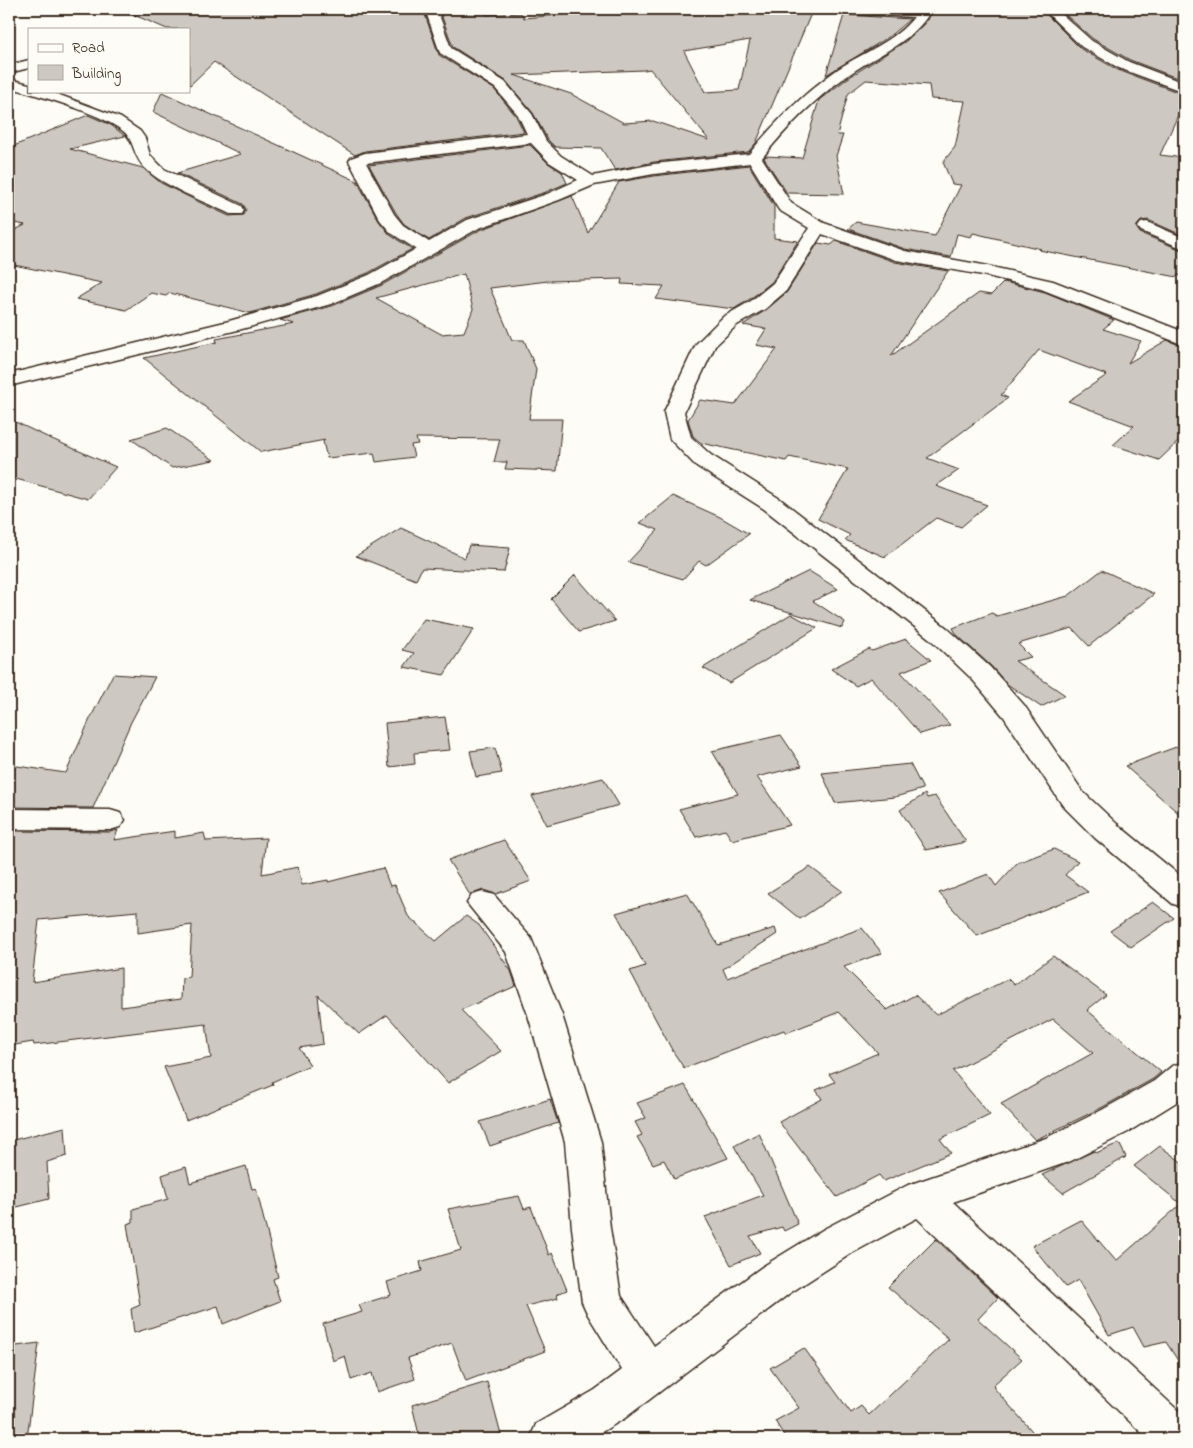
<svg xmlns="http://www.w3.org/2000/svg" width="1193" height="1448" viewBox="0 0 1193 1448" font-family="'Indie Flower',sans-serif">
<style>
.building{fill:#cdc8c2;stroke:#3b2a1e;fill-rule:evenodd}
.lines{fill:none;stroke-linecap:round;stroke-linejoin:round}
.minor-casing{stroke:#3b2a1e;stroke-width:3}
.minor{fill:#fdfcf7;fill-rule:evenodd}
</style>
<rect width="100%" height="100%" fill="#fdfcf7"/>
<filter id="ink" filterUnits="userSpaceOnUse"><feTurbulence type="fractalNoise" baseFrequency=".02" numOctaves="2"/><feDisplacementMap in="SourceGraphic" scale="10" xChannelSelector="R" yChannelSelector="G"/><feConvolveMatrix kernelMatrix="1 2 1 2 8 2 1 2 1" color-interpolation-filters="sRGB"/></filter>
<g filter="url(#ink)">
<g class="building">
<path d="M120 9H423L439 55 494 89 516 116 524 132 365 151 355 155 214 62 189 86V29H167Z"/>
<path d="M439 9H485L486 15 521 13 524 18 626 9H813L756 143 748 152 654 162 615 170 601 148 555 147 548 140 533 113 506 81 453 47ZM750 40 739 90 705 92 684 51ZM650 69 709 140 653 121 624 123 571 94 514 75 644 70Z"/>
<path d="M934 9H1041L1081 49 1118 70 1180 93 1183 104 1160 155 1184 158V236L1148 220 1141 221 1136 227 1140 233 1184 251V276L1178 275 1177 277 1039 250 1041 249 973 233 971 237 957 234 951 257 905 249 848 229 856 222 935 236 961 185 952 184 943 162 955 147 965 101 931 99 929 85 866 80 848 94 837 135H843L836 156 844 194 787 193 764 158 766 156 802 158 819 100 848 78 906 41 926 22Z"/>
<path d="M1059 9H1181L1182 16H1184V50L1180 49 1177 78 1130 60 1093 39Z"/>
<path d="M844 15H846L910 19 887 38 826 75Z"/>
<path d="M162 92 357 181 379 221 390 235 412 249 368 273 316 294 250 313 170 293 166 296 151 293 126 310 76 299 102 283 9 264V233L25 225 9 222V148L88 115 111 125 125 136 70 149 143 168 161 183 197 201 229 216 244 215 246 209 243 204 177 173 241 154 153 112Z"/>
<path d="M530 145 548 163 562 172 567 183 546 192 466 218 429 240 404 224 396 213 369 165Z"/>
<path d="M749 165 774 206V238L798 241 772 282 750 299 734 309 656 299 664 286 621 284 622 279 548 281 490 288 512 340H524L536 369 529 419H562L557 471 505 469 507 462H494L500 439 416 438 418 444 411 445 414 457 376 462 374 453 327 458 323 442 325 440 261 452 144 358 217 342 216 339 294 324 280 320 332 306 382 285 480 230 572 196 588 233 619 182 654 176ZM464 274 473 309 464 332 441 334 376 298Z"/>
<path d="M836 241 895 262 948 271 891 356 979 293 991 295 1004 282 1045 292 1114 320 1103 329 1141 341 1128 363 1167 340 1184 347V436L1159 460 1113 445 1134 426 1068 401 1107 375 1039 350 1001 395 1008 398 927 458 959 470 936 486 987 505 961 527 936 518 885 557 845 540 850 535 818 519 848 469 789 457 786 461 701 443 693 436 688 420 700 400 735 405 777 349 756 345 766 329 743 325 766 310 787 292 818 243 831 245Z"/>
<path d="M9 419 45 436 116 467 88 499 9 477Z"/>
<path d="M167 428 214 460 172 468 131 439Z"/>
<path d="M673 496 720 517 749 534 706 565 699 561 683 579 628 562 658 530 640 523Z"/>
<path d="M401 528 465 558 469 545 510 548 504 572 422 568 416 580 356 556Z"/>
<path d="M1102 570 1154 594 1089 646 1072 628 1018 644 1031 657 1015 661 1065 695 1041 707 1007 684 991 666 957 635 953 628 992 613 997 616 1068 596Z"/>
<path d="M809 571 838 589 813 601 845 622 842 628 750 600Z"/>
<path d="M575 575 615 621 579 632 551 599Z"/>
<path d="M791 614 817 628 729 683 703 668Z"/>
<path d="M424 619 474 629 444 675 404 667 414 653 402 650Z"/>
<path d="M906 639 931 660 901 672 950 725 920 734 871 678 856 686 831 669 869 649 872 651Z"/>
<path d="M113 674 155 677 131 722 93 808 9 807V777L17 766 66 773 90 719Z"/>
<path d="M445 717 450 750 414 753 415 764 389 767 385 723Z"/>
<path d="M781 735 802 766 757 777 790 825 732 840 725 830 696 837 679 809 738 794 712 751Z"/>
<path d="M1184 744V818L1125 766Z"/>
<path d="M495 748 502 773 476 777 470 751Z"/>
<path d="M910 764 923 789 895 797 835 803 822 773Z"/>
<path d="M603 778 619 805 547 825 532 796Z"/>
<path d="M925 794 927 798 935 796 966 842 926 850 900 810Z"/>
<path d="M118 830 114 840 175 831V838L204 833 206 841 266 838 262 874 298 867 302 885 328 880V882L383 868 390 886 395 885 408 916 436 941 466 916 479 925 511 971 516 986 461 1010 501 1051 448 1083 387 1015 359 1034 318 995 323 1044 299 1048 310 1065 272 1082 273 1085 186 1120 164 1067 211 1058 206 1024 34 1045 33 1042 9 1046V831L110 832ZM138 911V933L192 925 189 977 182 978 181 999 121 1007V968L32 982 39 920Z"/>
<path d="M504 840 531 881 496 894 483 890 470 895 448 860Z"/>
<path d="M1054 849 1078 861 1065 875 1088 892 977 936 939 893 988 874 996 886 1017 863Z"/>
<path d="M810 867 842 891 800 919 768 893Z"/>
<path d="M687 893 718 945 775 928 777 934 723 969 727 978 862 928 882 953 844 967 887 1010 915 995 936 1015 1008 979 1014 985 1053 956 1106 995 1087 1010 1161 1072 1153 1079 1101 1108 1035 1140 1001 1104 1093 1053 1053 1019 953 1071 990 1115 940 1139 951 1153 884 1181 879 1175 837 1197 779 1122 822 1099 816 1090 835 1082 829 1074 878 1053 839 1012 786 1033 784 1030 684 1068 672 1050 630 971 645 966 616 913Z"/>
<path d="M1153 902 1174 918 1131 947 1110 931Z"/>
<path d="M685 1085 728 1158 674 1179 664 1160 653 1164 637 1137 642 1135 635 1122 646 1118 637 1103Z"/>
<path d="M550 1099 558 1123 490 1146 480 1122Z"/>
<path d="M65 1127 67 1156 47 1162 49 1199 9 1209V1141Z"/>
<path d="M759 1133 798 1224 784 1231 782 1227 750 1236 760 1253 731 1265 705 1217 763 1195 734 1146Z"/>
<path d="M1119 1143 1126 1157 1063 1193 1042 1175 1094 1151 1096 1153Z"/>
<path d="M1160 1146 1184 1164V1370L1166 1342 1144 1347 1133 1327 1109 1335 1078 1280 1066 1287 1032 1246 1081 1220 1116 1261 1181 1204 1134 1166Z"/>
<path d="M246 1166 252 1189 256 1188 278 1277 273 1279 280 1301 223 1324 218 1306 134 1333 131 1309 140 1305 127 1224 133 1222V1209L168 1199 162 1175 186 1167 190 1183Z"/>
<path d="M519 1196 524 1209 531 1207 549 1255 552 1253 567 1290 557 1294 558 1298 526 1306 545 1351 466 1381 452 1343 408 1358 415 1379 377 1392 372 1373 351 1380 345 1356 333 1361 323 1324 362 1312 359 1305 391 1295 387 1282 422 1271 420 1262 461 1250 448 1209Z"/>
<path d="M936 1239 998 1298 978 1319 1022 1359 993 1385 994 1388 1039 1439H786L775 1421 799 1408 770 1368 804 1348 851 1413 861 1406 869 1415 949 1339 888 1287Z"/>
<path d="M39 1343 27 1439H9V1347Z"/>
<path d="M487 1382 502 1439H420L412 1405Z"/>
</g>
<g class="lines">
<g class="minor-casing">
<g id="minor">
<path d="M425 9H437L451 48 505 82 532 114 546 141 561 156 593 176 654 164 749 154C775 122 804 93 838 69 864 52 894 42 914 17L846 13 842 12 840 9H932C913 43 877 54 847 76 814 99 787 127 762 158L791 203 824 223 905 251 983 265 1053 281 1184 332V345L1041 289 983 275 896 260 822 234 786 291 765 309 737 325 715 346 684 412 691 437 711 455 780 499 947 628 990 667 1024 705 1083 792 1117 824 1184 879V907L1173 904 1095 838 1063 806 1004 717 972 679 929 638 764 509 695 465 670 439 664 412 696 344 723 317 751 301 773 283 809 228 779 210 750 163 654 174 594 185 559 200 479 228 381 283 331 304 242 329 9 386V374L229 321 317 296 369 275 416 249 391 233 380 220 349 161 351 158 365 153 527 134 518 115 495 88 440 53ZM531 143 549 162 578 180 547 194 467 220 429 242 403 225 394 214 366 163Z"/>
<path d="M1043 9H1056L1092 41 1129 62 1184 83V92L1119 68 1082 47Z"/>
<path d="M29 60V68L9 73V65Z"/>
<path d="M9 79 29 84V91H49L121 118 140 131 145 138 150 155 164 169 242 206 244 210 242 214H230C208 203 161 185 146 169 132 156 135 140 123 131 96 111 41 97 9 87Z"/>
<path d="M1147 222 1184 238V249L1141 231 1138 227 1141 223Z"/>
<path d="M9 809 110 810 120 813 125 820 120 827 110 830 9 829Z"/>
<path d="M483 892 494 895 531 938 562 1015 601 1142 610 1228 621 1296 654 1346 762 1267 824 1229 908 1185 1046 1138 1102 1110 1154 1081 1172 1066 1184 1062V1096L1178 1101 1128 1132 1071 1161 953 1202 1184 1416V1439H1148L917 1218 852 1253 790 1293 625 1418 590 1439H530L536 1424 595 1390 622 1370 588 1315 582 1302 572 1228 565 1142 528 1015 506 952 467 903 472 895Z"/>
</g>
</g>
<use href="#minor" class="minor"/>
</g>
</g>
<rect width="1193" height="1448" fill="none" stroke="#fdfcf7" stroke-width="30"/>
<rect x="15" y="15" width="1163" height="1418" fill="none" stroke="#3b2a1e" stroke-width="2" filter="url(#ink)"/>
<rect x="28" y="28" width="162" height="65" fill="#fdfcf7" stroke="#afa8a0"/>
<rect x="38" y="44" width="25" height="8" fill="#fdfcf7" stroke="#afa8a0"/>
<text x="72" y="52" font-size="15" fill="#3b2a1e">Road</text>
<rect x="38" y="65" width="25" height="15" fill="#cdc8c2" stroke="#afa8a0"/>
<text x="72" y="78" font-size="15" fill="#3b2a1e">Building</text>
</svg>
